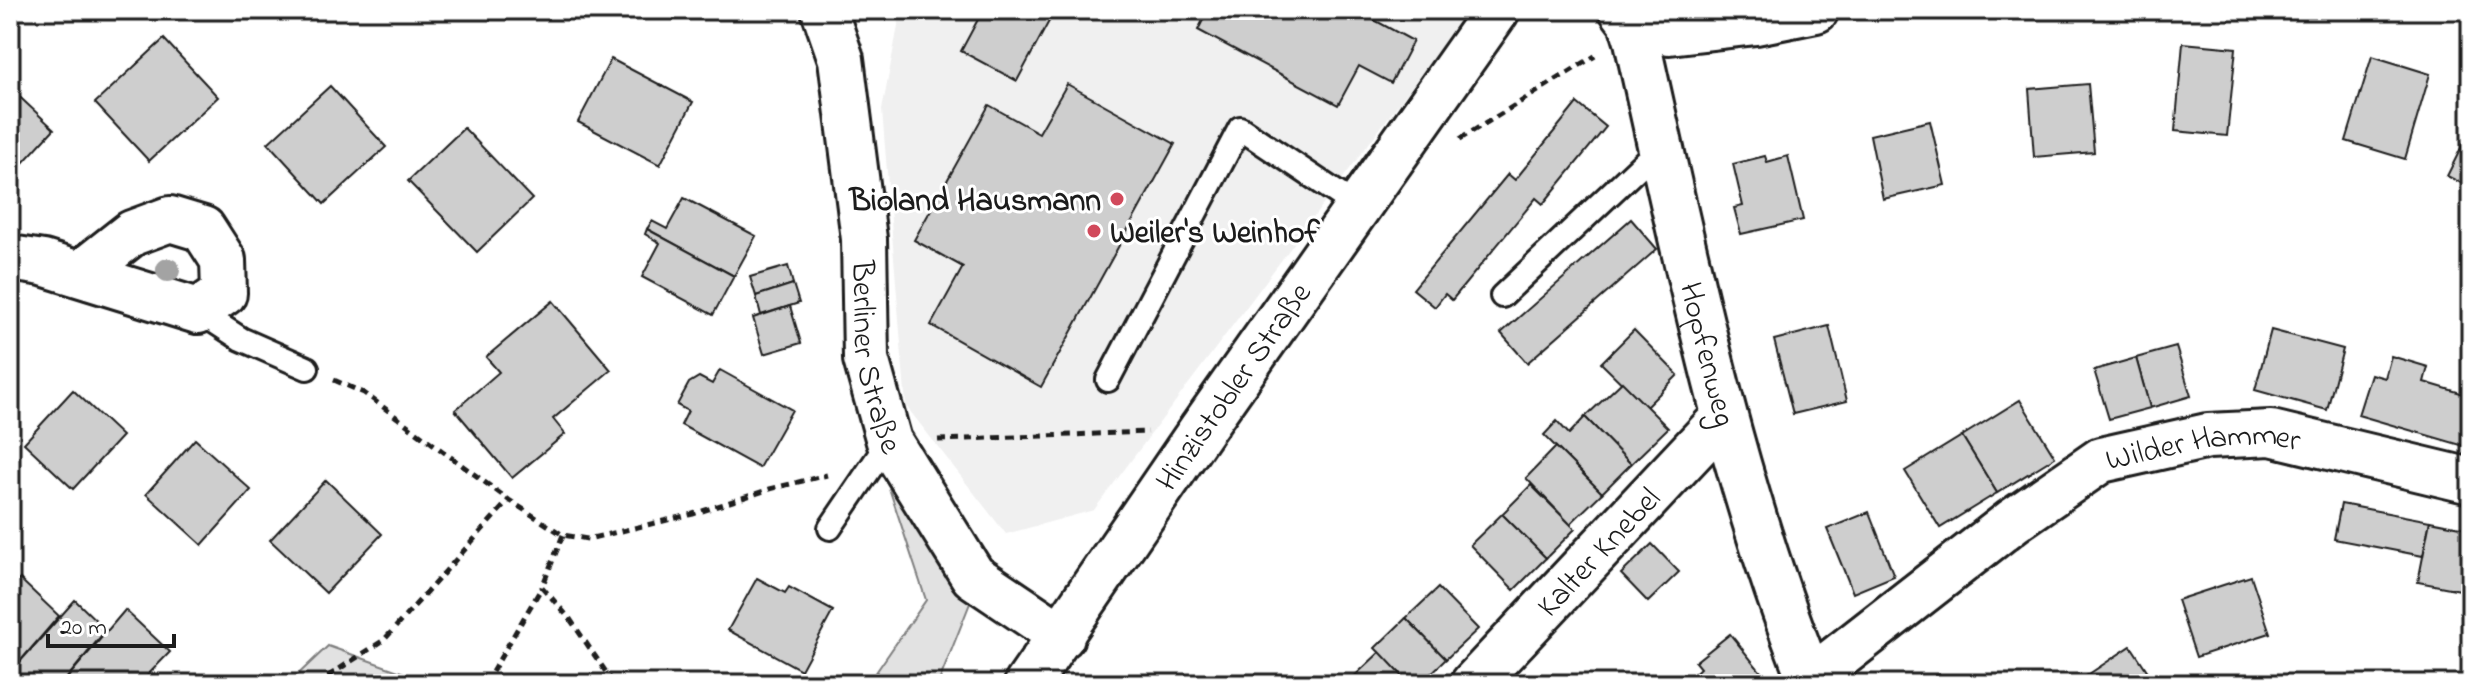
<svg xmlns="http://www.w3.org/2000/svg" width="2481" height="694" viewBox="0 0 2481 694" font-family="'Indie Flower',sans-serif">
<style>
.built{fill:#f0f0f0}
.green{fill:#e2e2e2;stroke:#7f7f7f;stroke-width:2}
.building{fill:#cecece;stroke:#1c1c1c;stroke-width:2}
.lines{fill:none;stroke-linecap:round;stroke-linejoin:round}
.service-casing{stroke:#1c1c1c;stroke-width:28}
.minor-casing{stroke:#1c1c1c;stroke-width:50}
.tertiary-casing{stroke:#1c1c1c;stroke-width:50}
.path{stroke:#1c1c1c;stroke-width:5;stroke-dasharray:8 6;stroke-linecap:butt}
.service{stroke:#fff;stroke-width:22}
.minor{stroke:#fff;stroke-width:44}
.tertiary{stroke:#fff;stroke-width:44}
.tree{fill:#a3a3a3}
.poi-dot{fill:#d1495b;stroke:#fff;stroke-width:3}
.labels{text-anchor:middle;stroke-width:6;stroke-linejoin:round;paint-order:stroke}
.poi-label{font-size:32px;font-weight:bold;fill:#1c1c1c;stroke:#fff;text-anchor:end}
.street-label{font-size:32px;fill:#1c1c1c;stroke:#fff}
</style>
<rect width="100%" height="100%" fill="#fff"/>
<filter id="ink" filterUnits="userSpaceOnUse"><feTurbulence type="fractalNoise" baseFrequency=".0125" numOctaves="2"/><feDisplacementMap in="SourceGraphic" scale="16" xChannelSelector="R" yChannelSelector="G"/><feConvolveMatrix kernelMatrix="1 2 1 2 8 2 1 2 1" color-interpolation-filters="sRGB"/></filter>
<g filter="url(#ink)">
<path class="built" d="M901 10H1469L1094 510 1006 534 906 406 882 110Z"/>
<g class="green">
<path d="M889 488 972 598 938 684H868L926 600Z"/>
<path d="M328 646 435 684H288Z"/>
</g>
<g class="building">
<path d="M983 10H1055L1017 81 961 51Z"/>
<path d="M1208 10H1356L1413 41 1391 83 1359 66 1338 105 1198 30Z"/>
<path d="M164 39 218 97 149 161 95 103Z"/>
<path d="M2183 43 2236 48 2227 136 2175 131Z"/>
<path d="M2372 56 2430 74 2405 159 2346 141Z"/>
<path d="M611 59 693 102 660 165 578 122Z"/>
<path d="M1067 84 1175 144 1041 387 931 325 963 267 914 240 989 105 1039 133Z"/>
<path d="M2088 84 2094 152 2034 157 2029 89Z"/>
<path d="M330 86 386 147 324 204 268 143Z"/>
<path d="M10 88 54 129 10 177Z"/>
<path d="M1577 103 1606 127 1543 204 1536 198 1452 300 1445 294 1435 307 1413 289 1508 174 1515 180Z"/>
<path d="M1930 121 1945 185 1883 199 1870 135Z"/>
<path d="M464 128 532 199 477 252 408 181Z"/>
<path d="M2470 130H2471V188L2447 176Z"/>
<path d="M1765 156 1767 162 1788 156 1803 220 1741 234 1734 208 1743 206 1733 164Z"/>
<path d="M684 198 756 236 734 276 647 229 652 221 667 229Z"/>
<path d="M1631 219 1657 249 1527 363 1501 333Z"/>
<path d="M647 229 734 276 713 315 642 277 660 243 645 234Z"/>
<path d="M788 266 793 284 756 296 750 277Z"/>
<path d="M793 284 799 303 761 315 756 296Z"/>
<path d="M553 301 611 370 553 419 565 434 512 478 455 410 499 372 486 357Z"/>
<path d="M790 306 801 343 764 354 753 318Z"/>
<path d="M1829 326 1847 401 1793 414 1774 340Z"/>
<path d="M1634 330 1678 375 1646 407 1601 363Z"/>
<path d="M2271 330 2343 349 2327 410 2255 390Z"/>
<path d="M2176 347 2191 396 2150 408 2136 358Z"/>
<path d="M2391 356 2428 367 2424 382 2471 396V448L2358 415 2371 374 2385 378Z"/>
<path d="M2136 358 2150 408 2109 419 2094 370Z"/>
<path d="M720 370 792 410 759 468 681 425 688 411 677 405 689 383 699 377 712 384Z"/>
<path d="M1622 382 1668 428 1631 464 1585 417Z"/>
<path d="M73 390 122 436 73 489 24 443Z"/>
<path d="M2020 400 2055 457 1997 493 1962 436Z"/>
<path d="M1585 417 1631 464 1602 493 1544 435 1557 421 1569 434Z"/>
<path d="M1962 436 1997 493 1940 528 1905 471Z"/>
<path d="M195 439 251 490 202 545 146 494Z"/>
<path d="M1556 447 1602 493 1570 524 1526 478Z"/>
<path d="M326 480 382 534 326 593 270 540Z"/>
<path d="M1531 485 1575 529 1546 558 1502 514Z"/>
<path d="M2341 504 2430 521 2423 556 2334 539Z"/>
<path d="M1869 512 1894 576 1853 593 1827 529Z"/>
<path d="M1502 514 1546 558 1514 590 1470 545Z"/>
<path d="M2430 521 2471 529V592L2418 582Z"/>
<path d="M1652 544 1679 572 1648 602 1621 574Z"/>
<path d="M2251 576 2270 633 2196 657 2177 600Z"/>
<path d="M757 578 785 593 789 587 833 611 801 670 728 630Z"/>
<path d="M20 579 59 616 10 673V589Z"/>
<path d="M1438 588 1478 629 1446 659 1406 618Z"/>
<path d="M75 600 106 630 62 684H14L10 681V673Z"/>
<path d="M125 610 170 652 139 684H62Z"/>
<path d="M1406 618 1446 659 1420 684H1410L1375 648Z"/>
<path d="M1730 634 1765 677 1756 684H1683L1700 668 1695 662Z"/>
<path d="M2131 646 2156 684H2086L2083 678Z"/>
<path d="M1380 652 1410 684 1348 682Z"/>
</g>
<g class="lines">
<g class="service-casing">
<g id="service">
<path d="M1502 296 1660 147"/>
<path d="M198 311 241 339 307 368"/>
<path d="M1108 380 1240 128 1358 207"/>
<path d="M830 528 889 441"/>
</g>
</g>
<g class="minor-casing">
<g id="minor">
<path id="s1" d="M824 10 841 59 864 239 866 359 889 441 973 576 1062 636"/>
<path id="s2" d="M1622 10 1631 22 1637 41C1685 256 1729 474 1810 679"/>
<path d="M1631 22 1669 32 1756 22 1816 10"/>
<path d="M10 258 43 263 198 311 224 293 223 260 203 229 170 219 132 233 80 274"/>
<path id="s3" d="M1473 684 1724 417"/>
<path id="s4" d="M1804 684 2013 521 2101 460 2208 436 2271 433 2471 481"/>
</g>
</g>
<g class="tertiary-casing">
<g id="tertiary">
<path id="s5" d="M1027 684 1201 430 1497 10"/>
</g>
</g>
<g class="path">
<path d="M1460 139 1595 56"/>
<path d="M334 380 364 393 509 500 563 535 588 539 693 514 770 489 827 475"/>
<path d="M938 440 1148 432"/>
<path d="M563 535 542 587 570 619 614 684"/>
<path d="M316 684 384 640 509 500"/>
<path d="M485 684 542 587"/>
</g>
<use href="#service" class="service"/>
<use href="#minor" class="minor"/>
<use href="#tertiary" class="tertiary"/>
</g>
<circle class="tree" cx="168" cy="270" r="12"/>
</g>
<g class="poi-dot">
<circle cx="1117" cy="199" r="8"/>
<circle cx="1094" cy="231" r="8"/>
</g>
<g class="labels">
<g class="poi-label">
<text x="1101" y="210">Bioland Hausmann</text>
<text x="1110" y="242" text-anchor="start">Weiler's Weinhof</text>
</g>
<g class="street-label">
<text dy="11" stroke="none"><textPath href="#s1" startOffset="352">Berliner Straße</textPath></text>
<text dy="11" stroke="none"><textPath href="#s2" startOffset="356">Hopfenweg</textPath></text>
<text dy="11" stroke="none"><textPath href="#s5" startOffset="362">Hinzistobler Straße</textPath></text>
<text dy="11" stroke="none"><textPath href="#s4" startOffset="476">Wilder Hammer</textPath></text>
<text dy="11" stroke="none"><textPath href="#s3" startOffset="182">Kalter Knebel</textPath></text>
</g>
</g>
<rect width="2481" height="694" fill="none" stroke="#fff" stroke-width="40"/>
<rect x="20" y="20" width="2441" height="654" fill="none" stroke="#1c1c1c" stroke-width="3" filter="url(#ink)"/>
<path d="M48 634v12h126v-12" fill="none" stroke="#1c1c1c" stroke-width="4"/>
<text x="60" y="634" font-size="24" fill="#1c1c1c" stroke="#ffffff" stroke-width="6" paint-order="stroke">20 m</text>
</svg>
